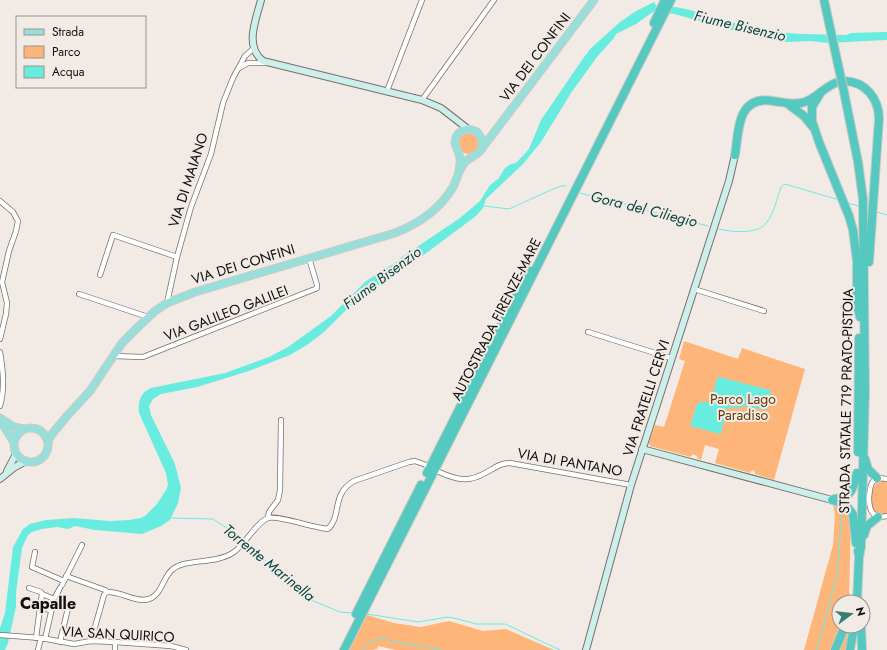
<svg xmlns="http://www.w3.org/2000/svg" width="887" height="650" viewBox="0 0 887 650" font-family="Jost,sans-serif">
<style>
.green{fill:#feb579}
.water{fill:#69ece0}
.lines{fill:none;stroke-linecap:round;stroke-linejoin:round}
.stream{stroke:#69ece0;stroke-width:1}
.street-casing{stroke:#76706b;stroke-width:6}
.secondary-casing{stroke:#76706b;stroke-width:8}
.primary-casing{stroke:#cbcaca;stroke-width:9}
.highway-casing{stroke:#cbcaca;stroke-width:10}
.street{stroke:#fff;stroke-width:4.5}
.secondary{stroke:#ccefec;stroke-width:6}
.primary{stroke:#99dfd9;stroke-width:7}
.highway{stroke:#55c9bf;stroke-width:8}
.highway-bridge-casing{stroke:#cbcaca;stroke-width:10;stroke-linecap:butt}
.highway-bridge{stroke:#55c9bf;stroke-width:8}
.labels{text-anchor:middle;stroke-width:4;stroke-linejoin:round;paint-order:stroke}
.street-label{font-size:14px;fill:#110f0d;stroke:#f2ebe5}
.park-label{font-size:14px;fill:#653704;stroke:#f2ebe5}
.water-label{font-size:15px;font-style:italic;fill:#094642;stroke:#f2ebe5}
.quarter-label{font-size:16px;font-weight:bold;fill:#110f0d;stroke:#f2ebe5}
</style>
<rect width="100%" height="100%" fill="#f2ebe5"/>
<g class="green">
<circle cx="469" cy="143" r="11"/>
<path d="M684 341 738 359 742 348 805 369 774 480 755 474V472L752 470 750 473 715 463 719 449 705 445 701 460 697 458V456L693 454 691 457 650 446 649 442 655 425 664 427 685 361 679 359Z"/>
<path d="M882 480 887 482V513L883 515 875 513C869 504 870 483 882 480Z"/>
<path d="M833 504 843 506 851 516 849 602H839V626H843L833 650H804L833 545 835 514Z"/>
<path d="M367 615 394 623 421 627 449 621 483 631 506 629 554 650H396L378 646 377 649 372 650H349Z"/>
<path d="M848 626H851L847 650H837Z"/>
</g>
<g class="water">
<path d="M654 2 656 5C691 6 723 22 758 29 787 35 817 34 846 35L851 33 885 32H887V40L828 43 811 41 786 42 732 30 674 14 661 12H653L636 24 616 34 614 38 597 57 571 93 541 142 523 164 486 199 483 208 476 216 425 254 382 280 379 285 369 290 364 297 356 300 324 332 307 345 290 355 249 371 197 387 161 394 153 399 149 406 151 415 175 464 181 488 178 503 170 520 161 526 142 534 95 530 75 526 68 529 57 527 42 529 32 532 28 535 22 548 16 593V607L8 643 5 650H0V628L5 613 13 547 23 529 30 524 46 520 74 518 110 521 129 520 141 518 146 515 157 504 166 490 168 485 166 473 139 413C138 401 140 393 151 388L225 373 269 357 288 347 331 316 366 281 398 261 402 257 460 218 480 201 490 185 498 179 505 168 511 164 516 163 529 149 541 120 582 60 590 49 620 22 636 11Z"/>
<path d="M719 377 770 390 771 392 767 409 765 410 747 406 736 408 730 407 726 411 721 433 720 434 690 426 697 404 701 402H709L711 400 717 378Z"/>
</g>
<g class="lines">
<g class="stream">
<path d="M580 193 708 226"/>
<path d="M847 203 859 206"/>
<path d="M484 206 509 209 553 189 561 186H566"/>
<path d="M877 212 887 215"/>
<path d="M719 229C731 232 759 235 767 222 774 213 777 198 781 187L785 184 836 199"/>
<path d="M171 518 213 519 227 528 242 541"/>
<path d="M246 544 309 599 340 612 353 613"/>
<path d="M367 614 418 622 448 617 458 619 476 624H505L560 650"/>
<path d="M363 650C367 643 375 639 383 639L441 650"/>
<path d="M817 650 837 575 842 510"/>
</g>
<g class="street-casing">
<g id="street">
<path d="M239 68 248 63H266"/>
<path d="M387 91 422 0"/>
<path d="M422 100 494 0"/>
<path d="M0 201 13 212 18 221 16 231 9 251 2 282 7 303 6 314 0 339"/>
<path d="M100 275 113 235 177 257"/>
<path d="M694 289 764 311"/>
<path d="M79 294 148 317"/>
<path d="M167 303 177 257 191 207 211 154 223 103 233 78 245 56 253 49"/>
<path d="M588 332 671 358"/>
<path d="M0 352C3 370 5 388 0 406"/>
<path d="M113 356 143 357 315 289 317 288V285L309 258"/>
<path d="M439 472C457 480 469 483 487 472 496 467 501 463 510 463L631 485"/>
<path d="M887 479C871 475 870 485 869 498 869 510 873 520 887 516"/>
<path d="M268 518 269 512 278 500 280 490 281 420"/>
<path d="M35 552 32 567 64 581"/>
<path d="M66 576 105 590 107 592"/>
<path d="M62 585 82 545"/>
<path d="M29 588 41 592 42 594"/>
<path d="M107 592C121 591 135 603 149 599 162 595 163 576 173 569 187 558 215 565 234 552 244 545 258 521 268 518 277 515 314 528 328 529 342 516 331 494 354 481L409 462 415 461 426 465"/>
<path d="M54 599 60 588"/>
<path d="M53 603 68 608 60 642"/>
<path d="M0 635 41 638 74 644 91 641 115 642 171 646 186 650"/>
<path d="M36 638 40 608"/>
<path d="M45 639 54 599 42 594 40 608 51 610"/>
<path d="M91 641 104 595 107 592"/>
<path d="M38 650 41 638"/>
<path d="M115 650V642"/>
</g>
</g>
<g class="secondary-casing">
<g id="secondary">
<path d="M261 0C256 20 244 46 263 61L422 100 441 108 468 129"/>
<path d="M642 449 832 500"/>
<path d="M7 471 16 454"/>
<path d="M0 479 15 467 26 461"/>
<path d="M586 650 631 485 729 181 735 155"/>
</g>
</g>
<g class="primary-casing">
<g id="primary">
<path d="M459 170C460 166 461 159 459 154 458 150 455 147 455 142 456 130 468 127 477 132L482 139V148"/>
<path d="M0 418 14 427 23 429"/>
<path d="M1 421 13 441"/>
<circle cx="31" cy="445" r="17"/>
<path d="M48 441 52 434 67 416 90 391 122 343 137 328 155 311 167 303 195 292 395 233C418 224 440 209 453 187 457 179 459 169 465 162 470 157 476 156 480 151L594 0"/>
</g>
</g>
<g class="highway-casing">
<g id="highway">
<path d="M654 23 665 0"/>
<path d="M845 81C866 82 879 99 879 119L869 262"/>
<path d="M821 92 812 107V121L819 142 849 216 853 230 857 261V305L860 317"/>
<path d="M844 92 858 162 863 199 865 392 861 547 859 557"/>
<path d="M788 104 804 116 813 127"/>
<path d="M735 155C739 130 737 95 773 101 782 102 791 105 801 103 815 101 824 86 838 82"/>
<path d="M858 452 859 338"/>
<path d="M865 459 868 469 877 478"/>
<path d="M427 473 529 270"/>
<path d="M834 499C853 497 853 488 857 473"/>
<path d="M832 500C842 503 848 505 853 515L856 543"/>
<path d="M864 535 867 526 878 517"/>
<path d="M857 602 859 557 858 551"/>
<path d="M356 614 421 485"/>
<path d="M861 626 862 650"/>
<path d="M344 650 671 0"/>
<path d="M835 650 845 626"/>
<path d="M850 650 854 626"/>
</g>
</g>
<use href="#street" class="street"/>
<use href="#secondary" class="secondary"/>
<use href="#primary" class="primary"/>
<use href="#highway" class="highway"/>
<g class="highway-bridge-casing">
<path id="highway-bridge" d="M824 0 844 92"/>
</g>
<use href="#highway-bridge" class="highway-bridge"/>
</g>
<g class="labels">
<g class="street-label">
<text transform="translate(535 57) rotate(-53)" y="5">VIA DEI CONFINI</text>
<text transform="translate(188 180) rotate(-72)" y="5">VIA DI MAIANO</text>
<text transform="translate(243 264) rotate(-17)" y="5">VIA DEI CONFINI</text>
<text transform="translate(226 313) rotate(-21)" y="5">VIA GALILEO GALILEI</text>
<text transform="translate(496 319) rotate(-63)" y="5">AUTOSTRADA FIRENZE-MARE</text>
<text transform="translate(646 398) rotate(-72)" y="5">VIA FRATELLI CERVI</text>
<text transform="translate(846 401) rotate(-89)" y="5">STRADA STATALE 719 PRATO-PISTOIA</text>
<text transform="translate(570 462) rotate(10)" y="5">VIA DI PANTANO</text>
<text transform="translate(118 634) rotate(3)" y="5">VIA SAN QUIRICO</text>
</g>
<g class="park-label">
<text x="743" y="404">Parco Lago<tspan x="743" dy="16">Paradiso</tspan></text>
</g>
<g class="water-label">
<text transform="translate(740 26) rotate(13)" y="5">Fiume Bisenzio</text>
<text transform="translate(644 209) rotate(14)" y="5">Gora del Ciliegio</text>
<text transform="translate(382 278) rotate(-37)" y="5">Fiume Bisenzio</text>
<text transform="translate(269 563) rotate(39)" y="5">Torrente Marinella</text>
</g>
<g class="quarter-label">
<text x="48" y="609">Capalle</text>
</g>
</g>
<rect x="16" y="16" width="130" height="72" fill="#f2ebe5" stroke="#98938f"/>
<rect x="24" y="29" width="20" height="6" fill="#99dfd9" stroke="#98938f"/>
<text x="52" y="36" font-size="12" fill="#110f0d">Strada</text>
<rect x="24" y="46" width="20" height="12" fill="#feb579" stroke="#98938f"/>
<text x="52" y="56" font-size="12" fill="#110f0d">Parco</text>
<rect x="24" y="66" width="20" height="12" fill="#69ece0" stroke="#98938f"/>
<text x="52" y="76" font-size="12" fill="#110f0d">Acqua</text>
<g transform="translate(851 614) rotate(75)"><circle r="19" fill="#f2ebe5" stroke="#98938f"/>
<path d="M0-3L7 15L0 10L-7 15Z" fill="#377e78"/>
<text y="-6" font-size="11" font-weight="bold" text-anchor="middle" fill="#110f0d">N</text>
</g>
</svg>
